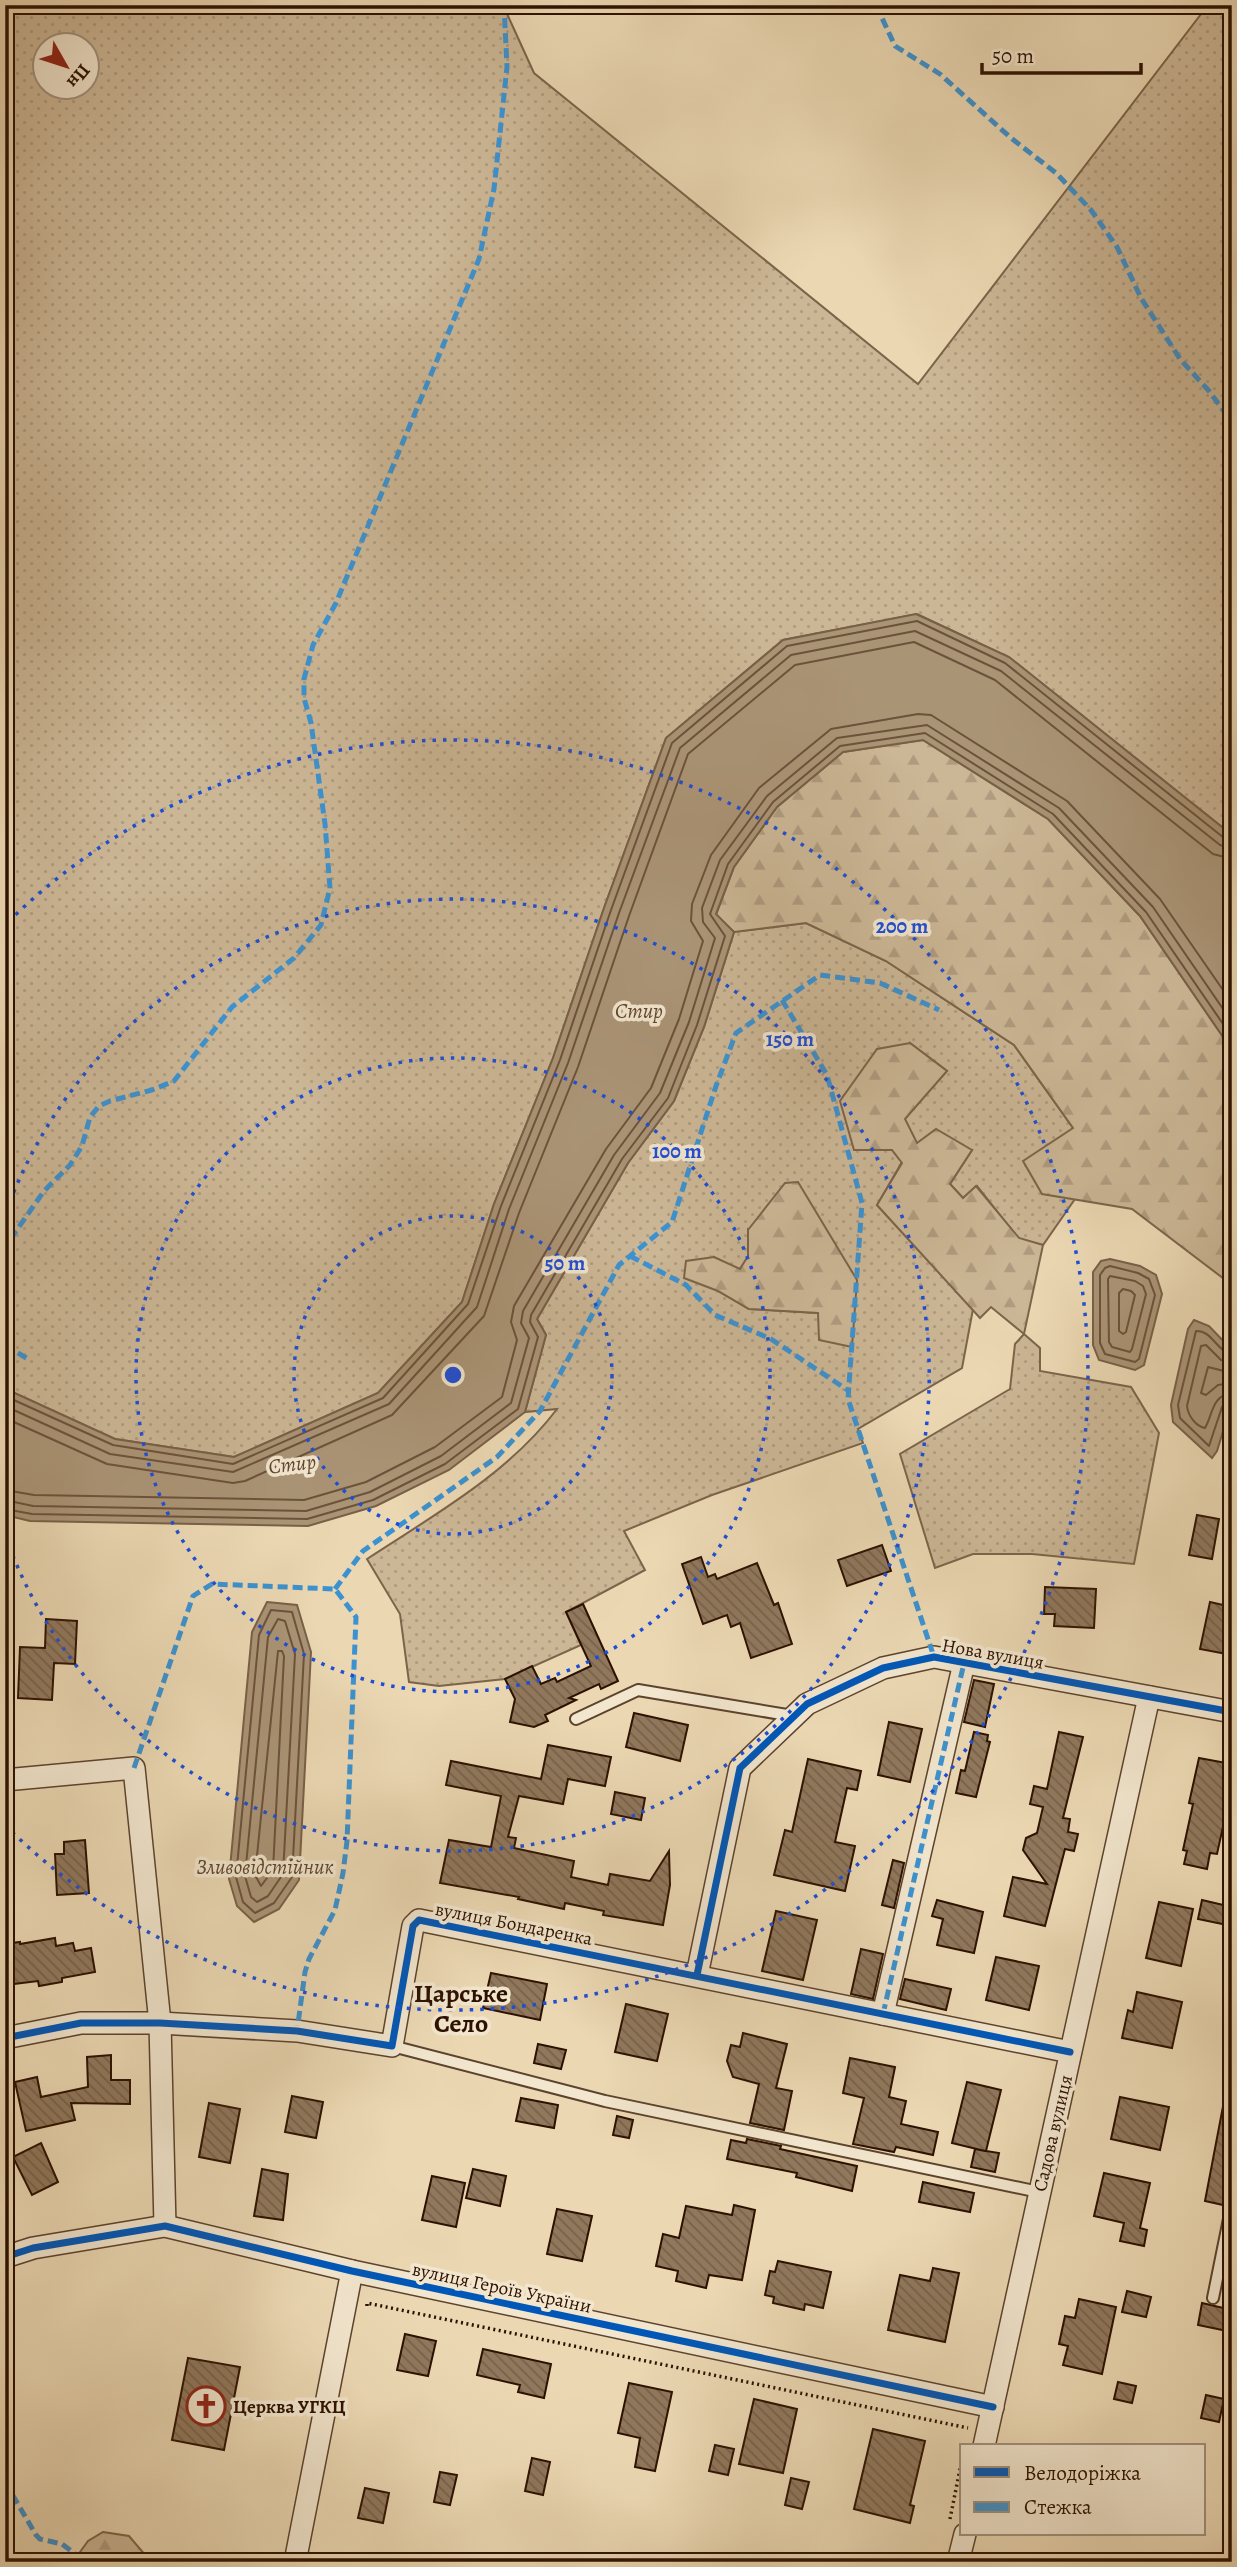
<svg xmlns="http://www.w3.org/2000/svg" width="1237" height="2567" viewBox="0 0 1237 2567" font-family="Alegreya,serif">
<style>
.green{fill:url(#green-dots);stroke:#7c644a;stroke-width:2;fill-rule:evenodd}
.forest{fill:url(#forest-firs);stroke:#7c644a;stroke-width:2}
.water{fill:#aa9476;stroke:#786047;stroke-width:2}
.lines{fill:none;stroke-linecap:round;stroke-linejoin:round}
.shore{stroke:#6c523b;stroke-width:2}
.building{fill:url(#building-back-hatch);stroke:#2d1100;stroke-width:2}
.lane-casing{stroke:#5c432d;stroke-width:14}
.street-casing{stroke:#5c432d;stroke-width:24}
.path{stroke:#2d1100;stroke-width:3.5;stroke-dasharray:2 3.5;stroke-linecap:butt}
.lane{stroke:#f2e6ce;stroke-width:10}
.street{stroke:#f2e6ce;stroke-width:21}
.quiet{stroke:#3c92d0;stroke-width:5;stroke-dasharray:10 5;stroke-linecap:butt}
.cycleway-casing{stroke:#f2e6ce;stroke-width:11}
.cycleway{stroke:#0057b8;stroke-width:7}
.ring{fill:none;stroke:#1d4ed8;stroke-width:3.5;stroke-dasharray:3.5 7}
.labels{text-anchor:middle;stroke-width:7;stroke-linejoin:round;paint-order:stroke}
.street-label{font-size:19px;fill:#2d1100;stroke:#f2e6ce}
.poi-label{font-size:19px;font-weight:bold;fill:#2d1100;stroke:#f2e6ce;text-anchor:start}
.water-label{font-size:21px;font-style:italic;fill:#5f452f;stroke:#f2e6ce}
.district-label{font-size:26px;font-weight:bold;fill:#2d1100;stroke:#f2e6ce}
.centre{fill:#1d4ed8;stroke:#f2e6ce;stroke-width:3.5}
.ring-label{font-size:21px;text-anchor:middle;font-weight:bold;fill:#1d4ed8;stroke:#f2e6ce;stroke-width:7;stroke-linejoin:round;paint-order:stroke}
</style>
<defs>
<pattern id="green-dots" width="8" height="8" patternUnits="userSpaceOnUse" patternTransform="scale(1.75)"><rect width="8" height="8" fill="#cbb695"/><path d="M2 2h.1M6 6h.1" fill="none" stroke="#af9b7f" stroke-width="1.8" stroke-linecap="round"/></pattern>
<pattern id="forest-firs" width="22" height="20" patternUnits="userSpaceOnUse" patternTransform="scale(1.75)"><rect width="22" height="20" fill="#cbb695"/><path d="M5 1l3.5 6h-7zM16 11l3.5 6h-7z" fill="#af9b7f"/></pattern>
<pattern id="building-back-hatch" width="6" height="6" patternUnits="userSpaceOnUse" patternTransform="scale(1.75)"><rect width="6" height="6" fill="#90785d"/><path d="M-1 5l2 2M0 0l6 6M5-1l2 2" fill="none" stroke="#76614a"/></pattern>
</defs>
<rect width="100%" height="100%" fill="#ebd8b3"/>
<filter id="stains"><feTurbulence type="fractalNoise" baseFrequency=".00286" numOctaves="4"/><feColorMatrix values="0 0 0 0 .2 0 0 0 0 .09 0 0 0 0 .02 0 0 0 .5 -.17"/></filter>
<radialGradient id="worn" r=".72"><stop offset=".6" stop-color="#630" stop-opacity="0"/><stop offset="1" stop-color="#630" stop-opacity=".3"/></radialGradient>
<g class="green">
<path d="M5 5H503L534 73 918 384 1208 5H1232V835L1009 657 917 614 783 640 666 738 604 908 553 1058 494 1204 462 1302 378 1393 234 1457 115 1439 10 1391 5 1386ZM46 46H88V88H46Z"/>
<path d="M806 923 886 961 1014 1045 1073 1128 1042 1193 1075 1199 1043 1245 1019 1239 977 1186 963 1198 950 1184 972 1150 917 1144 904 1119 947 1071 910 1043 892 1150 902 1162 877 1205 973 1309 962 1368 858 1429 863 1443 712 1495 624 1531 645 1570 566 1612 581 1645 505 1679 439 1686 409 1682 400 1614 367 1559C434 1515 508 1474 557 1409L525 1412 546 1335 537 1319 628 1163 674 1101 704 1027 734 932ZM748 1230 851 1346 818 1313 749 1309 718 1291 714 1257 739 1270 749 1256Z"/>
<path d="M1024 1334 1040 1348V1371L1131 1387 1159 1433 1134 1564 1032 1554H973L935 1568 900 1454 1010 1389 1015 1344Z"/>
</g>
<g class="forest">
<path d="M923 740 1048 819 1140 916 1232 1050V1285L1132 1209 1042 1194 1023 1161 1073 1128 1014 1045 886 961 806 923 734 932 716 915 734 867 777 807 843 752Z"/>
<path d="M910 1043 947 1071 905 1119 917 1143 936 1129 972 1150 950 1184 963 1198 976 1186 1019 1238 1043 1245 1024 1334 991 1307 980 1318 877 1205 902 1163 892 1150H854L840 1101 877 1049Z"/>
<path d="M798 1182 857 1280 852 1347 819 1340 818 1313 749 1309 718 1291 684 1278 686 1261 714 1257 740 1269 748 1256V1230L785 1183Z"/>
<path d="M103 2532 129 2536 146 2556 178 2562H77L75 2559 88 2541Z"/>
</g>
<g class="water">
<path d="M916 614 1009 657 1232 835V1050L1140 916 1048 819 923 740 843 752 777 807 734 867 716 914 734 932 704 1027 674 1101 628 1163 537 1319 546 1335 525 1412 449 1470 376 1506 308 1526 30 1521 5 1515V1386L10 1391 115 1439 234 1457 378 1393 462 1302 494 1204 553 1058 604 908 666 738 783 640Z"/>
<path d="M1110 1259 1140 1266 1156 1275 1162 1294 1144 1365 1135 1370 1099 1360 1093 1345V1272L1101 1261Z"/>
<path d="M1194 1320 1209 1326 1232 1350V1402L1217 1451 1212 1458 1173 1422 1171 1405 1188 1329Z"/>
<path d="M267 1602 297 1605 311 1652 299 1880 279 1909 254 1922 237 1906 229 1879 252 1632Z"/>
</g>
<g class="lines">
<g class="shore">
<path d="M1110 1266 1138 1273 1149 1279 1155 1295 1139 1359 1135 1362 1105 1354 1100 1343V1275L1105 1268Z"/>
<path d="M1110 1276 1135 1281 1143 1286 1146 1294 1132 1349 1130 1352 1112 1347 1109 1342 1108 1279Z"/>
<path d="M1123 1289 1131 1291 1135 1295 1126 1332 1123 1334 1119 1331V1293Z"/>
<path d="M1232 1354C1216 1351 1212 1330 1196 1331L1178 1405 1180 1418 1209 1446 1222 1407 1226 1403 1232 1402"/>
<path d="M1232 1363 1221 1360 1206 1345 1201 1346 1187 1406C1188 1415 1195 1426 1205 1428 1213 1414 1212 1395 1232 1393"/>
<path d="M1232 1373 1208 1367 1201 1393 1206 1395 1218 1385 1232 1383"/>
<path d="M5 1396 113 1445 233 1464 383 1398 468 1304 501 1206 560 1060 611 910 672 743 787 646 917 621 1005 663 1224 838 1232 840"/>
<path d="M5 1406 110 1454 233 1472 389 1404 477 1307 509 1209 568 1063 619 913 680 748 791 655 915 631 1001 671 1220 845 1232 849"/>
<path d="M5 1418 107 1464 233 1483 245 1481 392 1415 484 1316 519 1213 578 1067 629 916 688 754 795 665 914 642 995 680 1213 854 1232 859"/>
<path d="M5 1490 34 1495 304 1500 366 1482 435 1447 502 1397 517 1340 511 1322 514 1306 606 1149 651 1088 679 1019 703 941 691 921 692 904 711 855 759 788 831 729 918 714 931 715 1067 801 1160 899 1232 1003"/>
<path d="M5 1500 33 1506 306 1511 370 1492 441 1456 511 1403 529 1338 521 1323 523 1311 614 1155 660 1093 689 1022 715 938 703 922 702 908 720 860 767 796 837 738 927 725 1059 808 1153 907 1232 1022"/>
<path d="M5 1509 32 1514 307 1519 373 1500 445 1464 518 1409 538 1337 530 1322 531 1315 622 1159 668 1098 697 1025 725 936 710 914 728 864 773 802 840 746 925 733 1053 814 1146 912 1232 1037"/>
<path d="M271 1610 292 1612 304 1654 292 1877 274 1903 255 1913 243 1902 236 1877 259 1635Z"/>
<path d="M278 1619 285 1621 295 1654 283 1874 268 1896 257 1902 251 1897 245 1876 268 1637Z"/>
<path d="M278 1651H282L284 1656 273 1870 261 1886 255 1875Z"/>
</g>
</g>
<g class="building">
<path d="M1197 1515 1219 1519 1212 1559 1189 1555Z"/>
<path d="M882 1545 891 1571 847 1586 838 1560Z"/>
<path d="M701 1557 708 1577 715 1574 717 1579 757 1563 774 1605 778 1603 792 1644 751 1658 740 1623 731 1627 727 1615 703 1624 682 1564Z"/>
<path d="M1045 1587 1096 1589 1094 1628 1054 1626 1055 1614H1044Z"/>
<path d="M1210 1602 1232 1607V1655L1200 1649Z"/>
<path d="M583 1604 618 1681 601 1689 599 1684 569 1698 576 1700 545 1715 548 1721 534 1727 510 1722 515 1699 505 1679 532 1666 541 1684 555 1678 557 1682 591 1666 566 1612Z"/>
<path d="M46 1619 77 1621 75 1664 54 1663 52 1700 18 1698 20 1647 45 1648Z"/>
<path d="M974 1680 994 1684 985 1727 964 1722Z"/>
<path d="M634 1713 688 1725 680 1761 626 1747Z"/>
<path d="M889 1722 922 1729 910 1782 878 1775Z"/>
<path d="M974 1732 988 1735 987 1741 990 1742 976 1797 956 1793 961 1770 965 1771Z"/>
<path d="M1059 1732 1083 1737 1063 1818 1070 1819 1068 1832 1078 1834 1074 1851 1065 1849 1045 1926 1004 1916 1013 1877 1047 1884 1023 1850 1026 1838 1037 1833 1043 1807 1030 1804 1034 1786 1047 1789Z"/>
<path d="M548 1745 611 1757 605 1786 568 1779 563 1804 519 1796 508 1837 516 1838 514 1848 574 1861 571 1877 608 1885 610 1874 650 1881 669 1851 670 1885 663 1925 603 1915 604 1911 565 1903 564 1909 518 1899 519 1897 440 1883 449 1840 491 1847 501 1796 446 1785 451 1761 541 1779Z"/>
<path d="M1199 1758 1232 1764V1786L1217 1854 1210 1853 1207 1869 1184 1864 1187 1851 1183 1850 1193 1804 1189 1803Z"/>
<path d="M808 1759 861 1771 857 1790 847 1788 835 1842 855 1846 845 1891 774 1875 785 1830 792 1832Z"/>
<path d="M615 1792 645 1798 641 1820 611 1814Z"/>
<path d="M85 1840 89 1893 57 1895 55 1854H64V1842Z"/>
<path d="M893 1860 904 1863 894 1908 882 1905Z"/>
<path d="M937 1900 983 1912 974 1953 937 1945 943 1919 932 1916Z"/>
<path d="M1202 1900 1232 1907V1926L1198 1919Z"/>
<path d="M1159 1902 1193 1909 1181 1966 1146 1958Z"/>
<path d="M776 1911 817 1920 803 1980 762 1971Z"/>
<path d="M55 1938 56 1946 73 1943 75 1951 91 1948 95 1972 62 1978V1982L39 1986 38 1981 5 1985V1944L20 1942V1944Z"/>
<path d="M861 1949 883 1954 873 1999 851 1994Z"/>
<path d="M996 1957 1039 1966 1029 2010 986 2000Z"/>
<path d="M491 1973 547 1984 540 2020 483 2008Z"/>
<path d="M905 1979 951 1989 946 2010 900 1999Z"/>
<path d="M1137 1992 1182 2002 1172 2048 1122 2038 1128 2010 1133 2012Z"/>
<path d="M626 2004 668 2014 657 2061 615 2052Z"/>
<path d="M743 2033 787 2044 776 2088 792 2091 784 2130 750 2123 759 2084 733 2077 727 2061 731 2045 740 2047Z"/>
<path d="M538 2044 566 2050 561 2069 534 2063Z"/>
<path d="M111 2055V2080H130V2104L71 2103 75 2120 26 2131 15 2082 37 2077 41 2097 88 2087 87 2057Z"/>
<path d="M850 2058 895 2067 889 2097 906 2101 901 2124 938 2132 933 2155 896 2147 894 2152 853 2144 864 2098 843 2093Z"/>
<path d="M967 2082 1001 2090 986 2151 999 2153 995 2172 971 2167 975 2149 985 2151 952 2143Z"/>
<path d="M292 2096 323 2102 316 2138 285 2132Z"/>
<path d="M1120 2097 1169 2107 1160 2150 1111 2139Z"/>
<path d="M521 2098 558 2105 554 2128 516 2121Z"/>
<path d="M1224 2101 1232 2102V2160L1223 2205 1205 2201Z"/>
<path d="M209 2103 240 2109 230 2163 199 2157Z"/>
<path d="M617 2116 633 2120 629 2138 613 2135Z"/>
<path d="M747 2139 781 2146 780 2149 857 2166 852 2191 796 2177 797 2173 727 2159 731 2140 746 2143Z"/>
<path d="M41 2143 58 2182 32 2195 13 2157Z"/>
<path d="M262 2169 288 2174 283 2220 254 2216Z"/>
<path d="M473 2169 506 2176 500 2206 466 2198Z"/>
<path d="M1104 2173 1150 2183 1140 2228 1147 2230 1144 2246 1120 2241 1124 2223 1094 2216Z"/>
<path d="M432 2176 465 2183 456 2227 422 2220Z"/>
<path d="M923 2182 974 2193 970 2212 919 2202Z"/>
<path d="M734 2205 755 2210 742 2280 709 2275 706 2288 676 2281 678 2271 656 2266 663 2234 679 2238 686 2206 732 2215Z"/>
<path d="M557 2209 592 2216 582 2261 547 2254Z"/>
<path d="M778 2261 831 2272 823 2308 805 2304 804 2310 773 2303 774 2297 765 2295 770 2271 775 2272Z"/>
<path d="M933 2268 959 2273 945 2342 888 2330 900 2275 930 2281Z"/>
<path d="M1127 2291 1151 2297 1146 2317 1122 2312Z"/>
<path d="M1079 2299 1116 2307 1102 2374 1063 2365 1068 2346 1059 2344 1065 2316 1075 2318Z"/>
<path d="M1202 2303 1232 2310V2332L1198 2325Z"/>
<path d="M405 2334 436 2341 428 2376 397 2370Z"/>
<path d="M483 2349 551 2364 544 2398 518 2392 520 2385 477 2375Z"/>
<path d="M188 2358 240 2367 224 2450 172 2440Z"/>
<path d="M1118 2382 1136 2386 1132 2403 1114 2399Z"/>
<path d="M629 2383 672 2392 655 2471 635 2467 640 2438 618 2433Z"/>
<path d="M1206 2395 1224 2399 1219 2422 1201 2418Z"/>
<path d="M754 2399 797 2409 783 2473 739 2464Z"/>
<path d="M873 2429 925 2441 910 2505 914 2506 910 2523 854 2509Z"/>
<path d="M715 2445 734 2449 728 2475 709 2471Z"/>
<path d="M532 2458 550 2462 543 2495 525 2491Z"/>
<path d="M440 2472 457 2475 450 2505 434 2502Z"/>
<path d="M791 2478 809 2482 802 2509 785 2505Z"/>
<path d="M365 2488 389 2493 383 2523 358 2518Z"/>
</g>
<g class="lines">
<g class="lane-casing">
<g id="lane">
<path d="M576 1719 638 1690 793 1716"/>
<path d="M392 2046 605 2101 1039 2192"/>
<path d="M1213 2298 1232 2204"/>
<path d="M5 2368 8 2375"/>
</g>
</g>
<g class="street-casing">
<g id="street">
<path d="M5 1780 134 1768 160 2023 165 2226"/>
<path d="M697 1975 740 1768 807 1704 883 1668 934 1657 1232 1712"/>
<path d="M883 2014 964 1663"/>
<path d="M5 2038 81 2023H160L297 2031 392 2046 413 1926 419 1920 1070 2052"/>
<path d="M5 2257 33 2248 165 2226 352 2271 993 2407"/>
<path d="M984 2446 1149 1697"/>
<path d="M295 2562 352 2271"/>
<path d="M958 2562 965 2534"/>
</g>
</g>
<g class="path">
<path d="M367 2306V2303L968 2428"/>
<path d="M950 2519 962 2459"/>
</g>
<use href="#lane" class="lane"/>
<use href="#street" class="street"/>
<g class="quiet">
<path d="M876 5 895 46 940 74 1011 138 1056 173 1091 210 1117 247 1141 298 1180 359 1209 391 1232 422"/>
<path d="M782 1000 827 1075 862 1203 848 1399 934 1657"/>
<path d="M5 1253 14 1234 44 1191 70 1165 82 1146 90 1117 99 1106 110 1101 152 1090 174 1081 232 1007 294 958 321 925 330 888 325 824 311 723 304 698V679L313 645 336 603 479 259 494 189 507 67 504 5"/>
<path d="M630 1256 686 1285 715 1315 771 1339 849 1391"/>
<path d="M5 1345 28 1359"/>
<path d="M335 1589 363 1551 497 1457 540 1411 619 1265 672 1222 716 1086 736 1033 820 975 880 983 939 1010"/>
<path d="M134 1768 193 1596 212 1584 335 1589 356 1617 347 1841 343 1873 335 1910 309 1959 305 1972 297 2031"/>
<path d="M883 2014 964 1663"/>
<path d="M5 2482 36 2535 40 2539 62 2544 86 2562"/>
</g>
<g class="cycleway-casing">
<g id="cycleway">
<path d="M697 1975 740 1768 807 1704 883 1668 934 1657 1232 1712"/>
<path d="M5 2038 81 2023H160L297 2031 392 2046 413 1926 419 1920 1070 2052"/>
<path d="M5 2257 33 2248 165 2226 352 2271 993 2407"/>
</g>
</g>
<use href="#cycleway" class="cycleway"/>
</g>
<g class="ring">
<circle cx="453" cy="1375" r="159"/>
<circle cx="453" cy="1375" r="317"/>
<path d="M6 1212A476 476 0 1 1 6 1538"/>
<path d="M8 922A635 635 0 1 1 8 1828"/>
</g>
<defs>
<g id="church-ring" transform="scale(2.0125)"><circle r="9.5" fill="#f2e6ce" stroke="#8f2418" stroke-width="1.5"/><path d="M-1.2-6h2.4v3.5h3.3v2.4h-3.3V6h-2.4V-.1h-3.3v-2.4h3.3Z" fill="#8f2418"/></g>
</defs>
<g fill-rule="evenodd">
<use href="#church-ring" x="206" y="2406"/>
</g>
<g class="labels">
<g class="street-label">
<text transform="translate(993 1653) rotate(10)" y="7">Нова вулиця</text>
<text transform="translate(514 1923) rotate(11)" y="7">вулиця Бондаренка</text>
<text transform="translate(1052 2133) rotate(-77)" y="7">Садова вулиця</text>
<text transform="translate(502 2287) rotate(12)" y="7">вулиця Героїв України</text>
</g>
<g class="poi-label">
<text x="233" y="2413">Церква УГКЦ</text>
</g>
<g class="water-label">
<text x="639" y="1018">Стир</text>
<text transform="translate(292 1464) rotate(-7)" y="7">Стир</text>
<text x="265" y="1874">Зливовідстійник</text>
</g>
<g class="district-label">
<text x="461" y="2002">Царське<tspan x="461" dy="30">Село</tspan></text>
</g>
</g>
<circle cx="453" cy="1375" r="10" class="centre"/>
<g class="ring-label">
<text x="902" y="933">200 m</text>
<text x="790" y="1046">150 m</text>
<text x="677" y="1158">100 m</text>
<text x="565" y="1270">50 m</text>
</g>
<rect width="1237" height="2567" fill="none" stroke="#ebd8b3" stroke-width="28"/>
<rect x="7" y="7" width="1223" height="2553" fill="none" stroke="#2d1100" stroke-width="3.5"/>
<rect x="14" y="14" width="1209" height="2539" fill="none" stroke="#2d1100" stroke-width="2"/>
<rect x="960" y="2444" width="245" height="91" fill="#f2e6ce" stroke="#a3917c" stroke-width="2"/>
<rect x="974" y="2467" width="35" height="10" fill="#0057b8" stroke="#a3917c" stroke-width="2"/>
<text x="1024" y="2480" font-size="21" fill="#2d1100">Велодоріжка</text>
<rect x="974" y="2502" width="35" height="10" fill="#3c92d0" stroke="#a3917c" stroke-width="2"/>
<text x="1024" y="2514" font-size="21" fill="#2d1100">Стежка</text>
<g transform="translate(66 66) rotate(129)"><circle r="33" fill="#f2e6ce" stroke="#a3917c" stroke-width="2"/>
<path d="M0-5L12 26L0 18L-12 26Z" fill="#8f2418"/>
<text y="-10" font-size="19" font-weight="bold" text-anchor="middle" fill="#2d1100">Пн</text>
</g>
<path d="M982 63v10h159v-10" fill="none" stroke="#2d1100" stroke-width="3.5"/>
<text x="992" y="63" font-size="21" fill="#2d1100" stroke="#f2e6ce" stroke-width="5" paint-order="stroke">50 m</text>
<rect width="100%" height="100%" filter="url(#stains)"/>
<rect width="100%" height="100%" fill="url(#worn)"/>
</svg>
